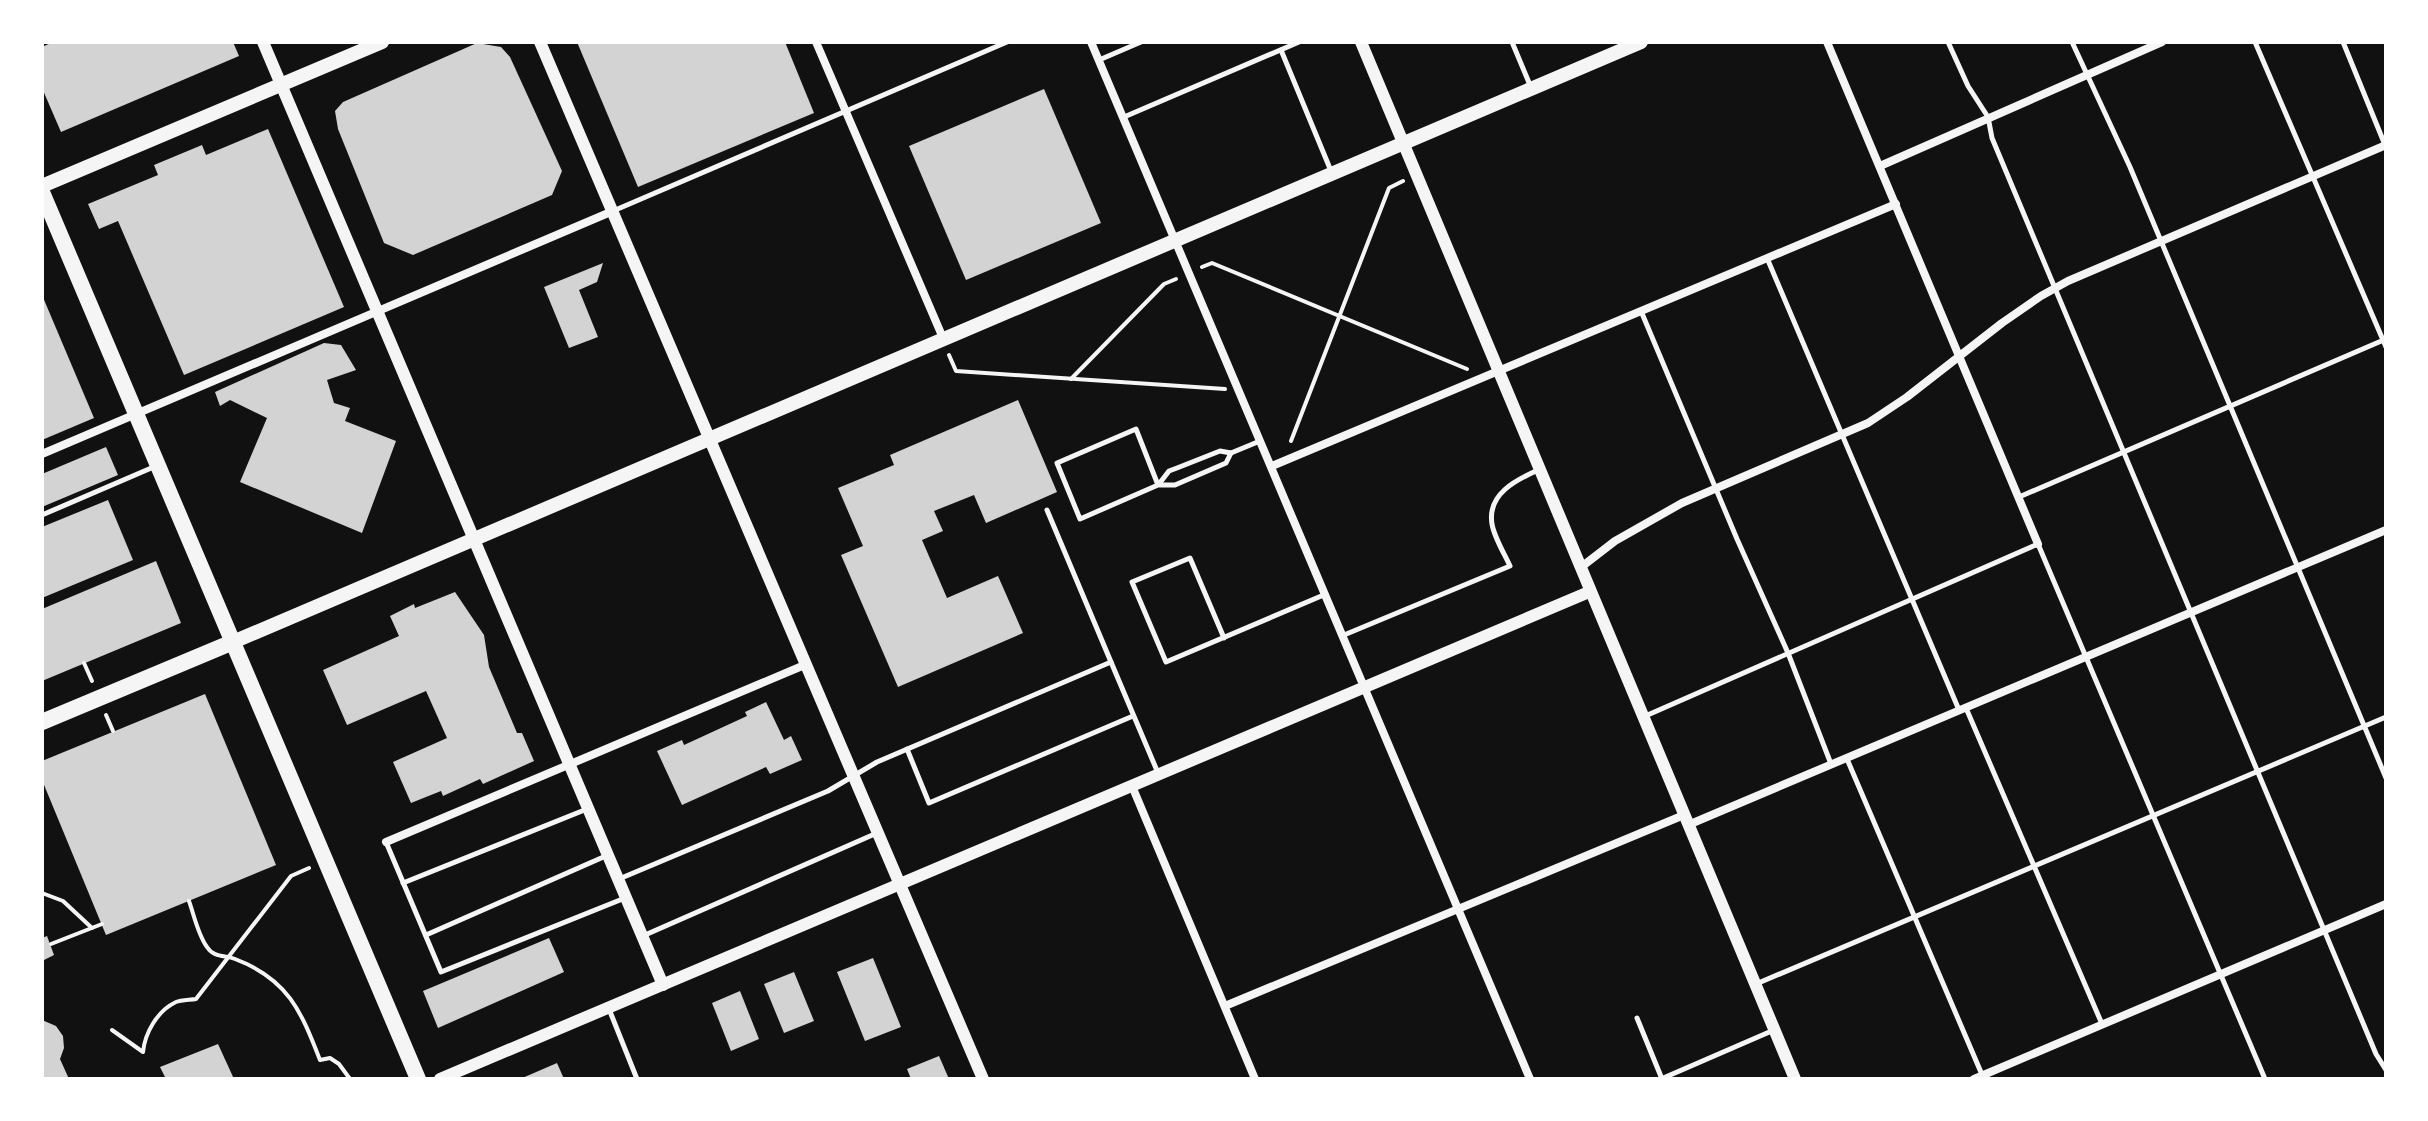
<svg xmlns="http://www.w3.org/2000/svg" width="2428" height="1121" viewBox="0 0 2428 1121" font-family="Arial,sans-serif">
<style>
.building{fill:#d3d3d3}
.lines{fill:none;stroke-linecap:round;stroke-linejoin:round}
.path{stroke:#f5f5f5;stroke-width:4}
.service{stroke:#f5f5f5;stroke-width:5}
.minor{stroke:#f5f5f5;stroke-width:8}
.tertiary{stroke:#f5f5f5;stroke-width:12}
.secondary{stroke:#f5f5f5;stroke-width:14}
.primary{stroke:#f5f5f5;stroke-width:16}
</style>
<rect width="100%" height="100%" fill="#111"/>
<g class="building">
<path d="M53 42H233L239 56 61 132 42 88V47Z"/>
<path d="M577 42H785L814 113 638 187Z"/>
<path d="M477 43 501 47 510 57 562 171 552 195 413 255 384 243 338 129 335 111 343 102Z"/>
<path d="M1044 89 1101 223 966 280 909 146Z"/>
<path d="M268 129 344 307 184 375 118 221 99 229 88 204 158 175 154 165 202 145 206 155Z"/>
<path d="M603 263 597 282 579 290 598 337 569 348 544 287Z"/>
<path d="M42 295 94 418 42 440Z"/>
<path d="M324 343 341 345 356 370 327 380 334 403 350 408 345 421 396 441 362 533 240 482 267 418 230 400 220 406 215 392Z"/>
<path d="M1018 400 1057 492 986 523 974 495 934 511 943 531 922 540 947 598 998 576 1023 633 898 687 841 555 863 546 838 488 894 465 890 455Z"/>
<path d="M106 447 118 475 42 507V474Z"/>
<path d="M108 500 133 560 42 598V527Z"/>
<path d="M156 561 181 623 42 681V609Z"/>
<path d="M455 592 484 635 489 667 517 733H522L534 761 483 784 480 779 443 796 441 791 411 803 393 762 447 738 426 691 347 725 323 670 399 636 390 616 414 604 415 608Z"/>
<path d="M205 694 276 865 106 935 42 780V761Z"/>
<path d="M766 702 784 740 791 736 802 760 770 774 766 767 682 805 657 751 682 740 684 745 747 716 745 712Z"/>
<path d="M47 936 54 955 42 961V938Z"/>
<path d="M549 938 564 972 438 1028 423 991Z"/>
<path d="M873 958 901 1027 865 1041 837 972Z"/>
<path d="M794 972 814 1021 784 1033 764 984Z"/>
<path d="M740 991 759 1039 731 1051 712 1003Z"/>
<path d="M42 1020 56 1026 63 1036 64 1048 60 1059 69 1079H42Z"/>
<path d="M218 1044 234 1079H166L160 1067Z"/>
<path d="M939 1056 949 1079H911L907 1069Z"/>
<path d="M557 1063 564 1079H520Z"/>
</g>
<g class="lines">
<g class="path">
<path d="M1202 267 1212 263 1467 369"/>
<path d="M949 355 956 371 1225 389"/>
<path d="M1071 379 1164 284 1176 279"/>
<path d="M1291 441 1389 188 1403 181"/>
<path d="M84 663 92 681"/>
<path d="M106 715 113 731"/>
<path d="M42 893 63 901 92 928"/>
<path d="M189 901C194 915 198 935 207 947 214 958 225 955 235 959 288 979 301 1011 320 1060L330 1058 339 1064 350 1079"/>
<path d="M51 944 102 924"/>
<path d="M112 1030 143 1052C145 1033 157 1011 176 1002 181 1000 190 1000 196 999L291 876 309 868"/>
</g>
<g class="service">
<path d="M1512 42 1530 85"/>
<path d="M1948 42 1968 86 1988 117 1992 138 2376 1054 2386 1070"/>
<path d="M2072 42 2130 167 2386 778"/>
<path d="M2255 42 2386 347"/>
<path d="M2343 42 2385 145"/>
<path d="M1281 50 1331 171"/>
<path d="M1099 60 1141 42"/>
<path d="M1124 117 1299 42"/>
<path d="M613 211 1007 42"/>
<path d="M1767 258 1959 710"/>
<path d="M1641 311 1737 539 1788 653 1831 764"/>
<path d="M1159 484 1169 471 1177 468 1220 451 1231 453 1260 441"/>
<path d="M1158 485 1136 429 1057 463 1080 519 1158 485H1175L1226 463 1231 453"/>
<path d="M2019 497 2386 339"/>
<path d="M1047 510 1111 662"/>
<path d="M42 515 156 466"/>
<path d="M1344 635 1510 566C1504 553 1494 537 1492 524 1487 494 1516 480 1538 470"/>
<path d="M1224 638 1190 558 1132 582 1166 662 1326 594"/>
<path d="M1966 708 2102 1024"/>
<path d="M1643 717 2038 544 2265 1079"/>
<path d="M907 749 929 803 1133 716"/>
<path d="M1847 759 1983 1077"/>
<path d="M386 842 441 972 625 898"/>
<path d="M619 879 828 791 877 762 1111 662 1158 773"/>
<path d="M403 883 587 809"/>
<path d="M426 935 608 855"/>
<path d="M645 935 877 833"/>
<path d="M1756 984 2386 717"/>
<path d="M609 1009 637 1079"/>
<path d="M1637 1018 1662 1079"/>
<path d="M1661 1079 1774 1030"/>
</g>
<g class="minor">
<path d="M816 42 943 338"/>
<path d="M1091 42 1530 1079"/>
<path d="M1827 42 2038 544"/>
<path d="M1880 166 2162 42"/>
<path d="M42 454 613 211"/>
<path d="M1272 466 1896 204"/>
<path d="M1580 568 1615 541 1682 503 1868 423 1907 397 2002 323 2041 296 2068 281 2386 145"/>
<path d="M1132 786 1255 1079"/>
<path d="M1688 825 2386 530"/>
<path d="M386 842 807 664"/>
<path d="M1225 1006 1684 815"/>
<path d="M1974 1079 2386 904"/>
</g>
<g class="tertiary">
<path d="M263 42 663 985"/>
<path d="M540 42 983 1079"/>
<path d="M1361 42 1795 1079"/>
<path d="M440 1079 1589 592"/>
</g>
<g class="secondary">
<path d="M42 186 382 42"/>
<path d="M233 642 1641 42"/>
</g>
<g class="primary">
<path d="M42 192 418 1079"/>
<path d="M42 722 233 642"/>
</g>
</g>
<rect width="2428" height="1121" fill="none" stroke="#ffffff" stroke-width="88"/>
</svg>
